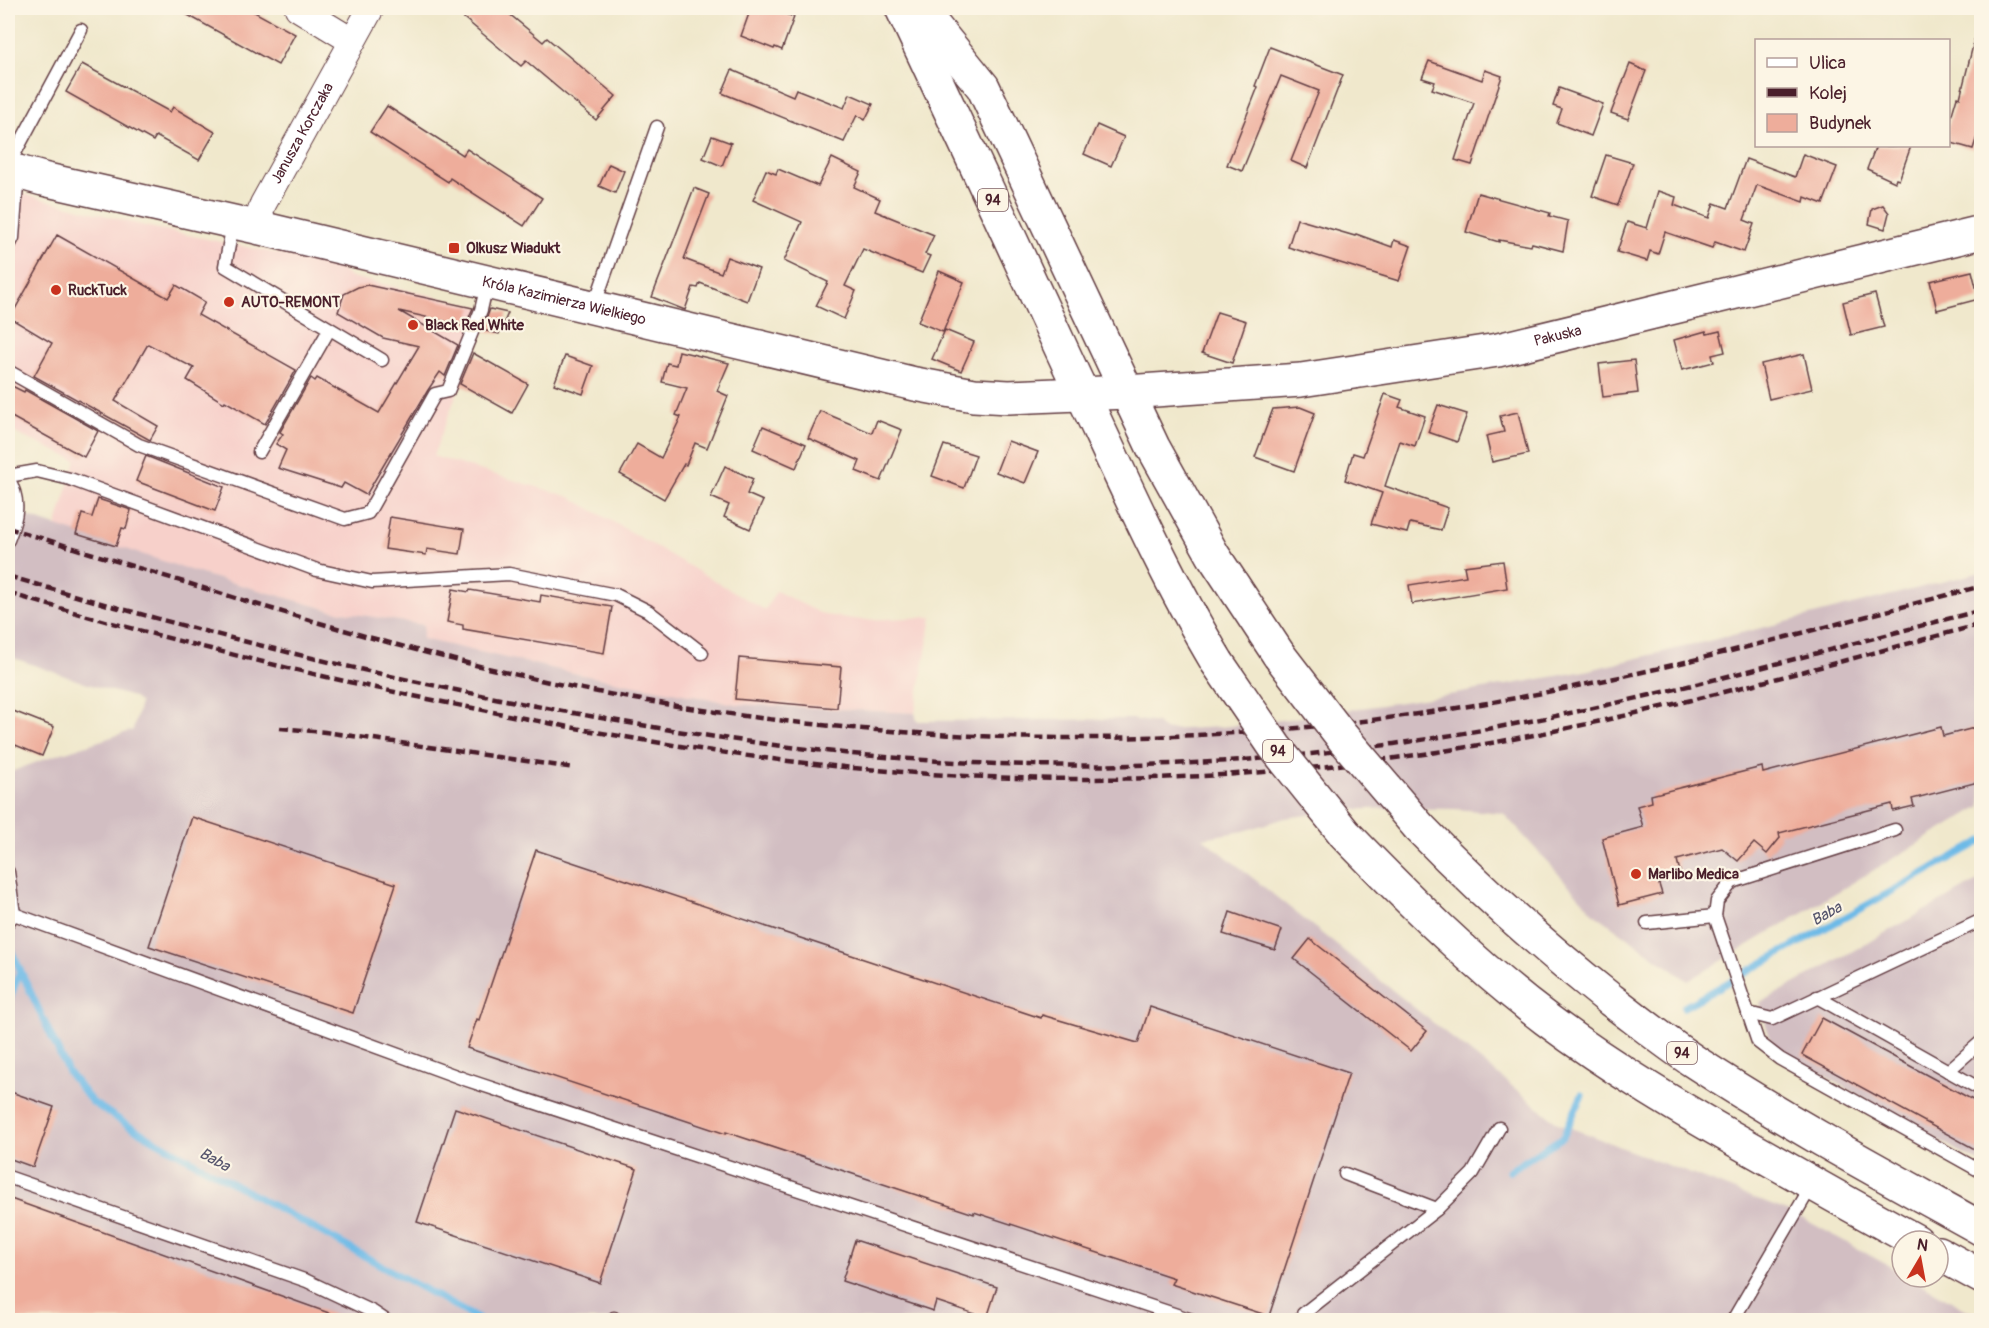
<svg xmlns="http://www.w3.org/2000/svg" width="1989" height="1328" viewBox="0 0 1989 1328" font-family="Pangolin,sans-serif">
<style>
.built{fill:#f7d0ca}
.industrial{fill:#d2bec2}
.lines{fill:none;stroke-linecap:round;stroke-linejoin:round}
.stream{stroke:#6dbae7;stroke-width:7}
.building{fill:#eead9b}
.lane-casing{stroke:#633d43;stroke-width:15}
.street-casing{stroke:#633d43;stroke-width:28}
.secondary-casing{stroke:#633d43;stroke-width:36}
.primary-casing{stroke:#633d43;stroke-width:36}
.lane{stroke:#fff;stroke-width:12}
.street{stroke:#fff;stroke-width:26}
.secondary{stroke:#fff;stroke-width:33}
.primary{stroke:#fff;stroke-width:33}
.rail{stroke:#4a1f2b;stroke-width:4.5;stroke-dasharray:9 4.5;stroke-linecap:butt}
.primary-bridge-casing{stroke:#633d43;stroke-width:36;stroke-linecap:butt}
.primary-bridge{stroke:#fff;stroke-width:33}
.poi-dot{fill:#c8321e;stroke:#fcf5e5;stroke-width:2}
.labels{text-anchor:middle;stroke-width:4.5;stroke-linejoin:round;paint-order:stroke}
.shield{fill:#fcf5e5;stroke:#7f5f63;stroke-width:1.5}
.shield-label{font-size:14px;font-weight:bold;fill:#4a1f2b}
.street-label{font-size:15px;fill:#4a1f2b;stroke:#fcf5e5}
.poi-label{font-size:15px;font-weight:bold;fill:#4a1f2b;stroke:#fcf5e5;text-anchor:start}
.water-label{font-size:16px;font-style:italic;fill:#56556d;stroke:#fcf5e5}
</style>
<rect width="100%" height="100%" fill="#fcf5e5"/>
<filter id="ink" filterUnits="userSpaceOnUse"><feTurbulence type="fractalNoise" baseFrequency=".0167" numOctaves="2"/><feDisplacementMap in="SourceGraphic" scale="12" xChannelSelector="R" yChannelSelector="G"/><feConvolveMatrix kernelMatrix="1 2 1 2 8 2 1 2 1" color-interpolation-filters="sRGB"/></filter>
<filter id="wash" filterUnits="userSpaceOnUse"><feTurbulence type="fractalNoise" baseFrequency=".008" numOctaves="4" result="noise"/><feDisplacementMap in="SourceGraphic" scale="24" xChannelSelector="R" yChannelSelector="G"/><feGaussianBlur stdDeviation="1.35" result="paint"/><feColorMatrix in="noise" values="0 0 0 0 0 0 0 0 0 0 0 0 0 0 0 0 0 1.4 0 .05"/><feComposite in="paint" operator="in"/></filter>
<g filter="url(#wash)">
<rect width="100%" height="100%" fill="#f0e8cc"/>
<path class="built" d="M8 190 149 227 305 259 339 268 351 277 489 309 433 456 570 497 765 610 776 591 824 615 862 620 932 617 915 713 735 704 577 674 421 639 424 625 330 610 208 576 56 527 76 460 17 434 8 427Z"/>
<g class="industrial">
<path d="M8 510 208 576 330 610 424 625 422 639 577 674 735 704 915 713 917 721 1131 719 1157 723 1164 730 1222 727 1281 720 1455 694 1585 671 1790 621 1981 572V806L1688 981 1595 914 1503 813 1455 809 1390 808 1347 810 1285 818 1244 831 1203 838 1558 1123 1795 1214 1902 1273V1277H1909L1981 1318V1320H8V773L53 756 133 730 140 703 133 697 88 684 8 656Z"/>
<path d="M1981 879V1164L1772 1046 1760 1003Z"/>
</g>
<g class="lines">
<g class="stream">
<path d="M10 948 68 1072 92 1102 129 1126 480 1320"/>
<path d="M10 998 20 971"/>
<path d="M1684 1007 1982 841"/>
<path d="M1509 1171 1563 1137 1582 1095"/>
</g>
</g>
<g id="blocks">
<g class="building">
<path d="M175 8H247L295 34 278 65Z"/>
<path d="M452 8H502L543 42 547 38 616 96 596 120 526 61 521 66Z"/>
<path d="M751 8H768L794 17 782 50 775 47 774 49 741 36Z"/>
<path d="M1975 37 1982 38V121L1973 149 1948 142V127L1957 97 1960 98Z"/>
<path d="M1270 47 1343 75 1307 168 1291 161 1319 91 1281 76 1242 171 1227 165 1258 87 1255 86Z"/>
<path d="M1429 61 1482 80 1485 70 1502 76 1472 165 1455 160 1474 103 1432 89 1435 82 1422 78Z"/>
<path d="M82 64 170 112 173 107 215 132 199 160 156 136 153 141 66 92Z"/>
<path d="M1630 64 1646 71 1628 119 1611 113Z"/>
<path d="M732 70 793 96 796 89 844 108 850 94 873 104 865 120 857 115 844 142 722 93Z"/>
<path d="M1559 88 1603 104 1591 136 1557 123 1562 109 1553 106Z"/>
<path d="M387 106 463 155 467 149 542 198 524 226 450 178 448 182 370 132Z"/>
<path d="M1097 125 1124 137 1111 166 1084 154Z"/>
<path d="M712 136 731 143 722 166 703 158Z"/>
<path d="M1876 146H1911L1899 180 1896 179 1895 182 1867 169Z"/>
<path d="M1803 154 1837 167 1823 204 1805 197 1804 202 1757 185 1744 220 1754 224 1744 252 1715 242 1712 248 1665 232 1658 254 1650 251 1647 261 1617 252 1627 222 1647 228 1658 191 1676 197 1674 205 1709 218 1714 203 1728 208 1746 159 1795 177Z"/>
<path d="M1606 155 1633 163 1618 205 1592 196Z"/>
<path d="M832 158 861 172 854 187 880 199 875 211 934 235 925 254 930 256 922 273 863 249 845 286 856 291 844 319 816 306 828 282 784 261 802 222 753 200 766 170 776 174 778 169 818 186Z"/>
<path d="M609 164 624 171 615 193 599 186Z"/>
<path d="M694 188 709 194 684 259 721 273 727 257 759 269 747 301 700 283 698 288 693 287 685 310 652 297Z"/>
<path d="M1478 193 1550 213 1549 216 1568 221 1563 251 1532 243 1531 246 1499 240V242L1466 232Z"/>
<path d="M1883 205 1889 213 1885 229 1869 224 1872 209Z"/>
<path d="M1297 219 1355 236 1356 234 1392 247 1394 240 1411 246 1399 281 1288 247Z"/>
<path d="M57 235 168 298 176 285 205 302 198 315 296 370 265 424 225 401 224 403 187 380 194 368 148 344 115 401 158 426 150 440 34 376 52 343 10 318Z"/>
<path d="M939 271 964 282 943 332 918 322Z"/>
<path d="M1972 271 1979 299 1937 310 1930 281Z"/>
<path d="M367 285 473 308 465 326 399 311 458 345 445 376 440 372 428 390 366 495 344 483 341 488 278 468 286 450 276 444 283 434 280 432 311 378 315 381 317 378 379 413 419 346 383 338 338 312 344 294 358 287Z"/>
<path d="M1875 294 1884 327 1851 335 1843 302Z"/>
<path d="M490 309 508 313 499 334 482 330Z"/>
<path d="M1217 312 1246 321 1232 363 1202 353Z"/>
<path d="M945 330 974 342 961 371 932 359Z"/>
<path d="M1706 331 1707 334 1720 331 1725 352 1712 355 1714 362 1682 370 1674 340Z"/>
<path d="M679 351 729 363 717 391 728 396 707 448 695 443 686 465 684 464 664 499 620 474 637 444 661 458 681 417 676 415 687 388 662 382 667 363 676 365Z"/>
<path d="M473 353 528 384 512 413 460 384Z"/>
<path d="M1804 354 1812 389 1769 399 1761 364Z"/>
<path d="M565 356 593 366 583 394 554 384Z"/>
<path d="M1634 360 1638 393 1603 397 1599 364Z"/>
<path d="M8 384 24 392 25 390 98 431 84 457 8 415Z"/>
<path d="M1385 394 1402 400 1399 407 1425 416 1415 446 1400 441 1385 486 1448 508 1441 530 1410 523 1407 533 1371 524 1382 493 1345 480 1353 453 1363 456Z"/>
<path d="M1438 405 1467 414 1457 442 1428 432Z"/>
<path d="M1300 407 1315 413 1294 471 1255 457 1273 409Z"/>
<path d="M820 411 872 433 877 420 902 430 881 481 856 471 860 461 808 438Z"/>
<path d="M1518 412 1528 454 1492 462 1486 436 1504 432 1500 416Z"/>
<path d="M763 426 806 444 796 468 753 449Z"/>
<path d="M1008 441 1038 452 1025 483 996 472Z"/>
<path d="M944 445 976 455 964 488 932 476Z"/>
<path d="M146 456 224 487 215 511 136 481Z"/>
<path d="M725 466 753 479 747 494 763 501 750 529 724 517 729 505 711 497Z"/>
<path d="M98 499 131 510 126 529 122 528 116 546 76 534 82 514 92 517Z"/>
<path d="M390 517 464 529 460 554 427 549 426 555 385 549Z"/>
<path d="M1503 561 1507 588 1412 604 1409 585 1466 576 1464 566Z"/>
<path d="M453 589 469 592 470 590 540 602 541 595 612 607 604 653 463 629V625L447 622Z"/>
<path d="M739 658 841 667 837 708 735 699Z"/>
<path d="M8 709 54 727 42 756 8 742Z"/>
<path d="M1982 726V781L1912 799 1914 806 1893 811 1892 804 1779 833 1780 838 1767 854 1754 843 1738 861 1722 848 1677 860 1680 872 1657 878 1662 894 1619 905 1602 838 1643 827 1637 806 1652 802 1651 795 1762 767 1763 773 1941 727 1943 736Z"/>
<path d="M192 817 396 884 353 1013 149 946Z"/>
<path d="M536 850 1041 1018 1042 1015 1138 1043 1150 1007 1349 1073 1269 1316 1171 1284 1174 1278 974 1212V1214L726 1132V1134L467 1048 477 1019 479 1020Z"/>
<path d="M1230 912 1282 930 1275 950 1223 934Z"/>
<path d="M1310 939 1427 1031 1411 1051 1294 959Z"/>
<path d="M1822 1018 1982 1105V1153L1802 1055Z"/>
<path d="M8 1091 54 1107 33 1167 8 1158Z"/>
<path d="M455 1108 637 1169 600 1283 417 1222Z"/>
<path d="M8 1198 343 1318V1320H8Z"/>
<path d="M855 1240 997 1287 987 1318 936 1301 933 1311 842 1281Z"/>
</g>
</g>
</g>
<g filter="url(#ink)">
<use href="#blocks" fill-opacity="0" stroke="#633d43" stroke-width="1.5"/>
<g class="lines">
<g class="lane-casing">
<g id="lane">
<path d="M8 166 81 30"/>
<path d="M233 224 225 266 382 360"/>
<path d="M8 247 13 238 18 172"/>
<path d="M594 306 657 127"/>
<path d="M8 371 139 445 345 519 368 513 435 394 448 391 481 310 487 284"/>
<path d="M259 452 329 330"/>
<path d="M8 476 37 471 70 479 317 570 372 582 509 574 616 595 648 611 702 653"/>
<path d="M8 478C21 500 17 518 8 540"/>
<path d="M1895 830 1732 882 1717 901 1715 916 1758 1042 1780 1059 1982 1172"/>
<path d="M8 872 14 914"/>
<path d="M8 922 14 914 464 1079 1192 1320"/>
<path d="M1647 923 1715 916"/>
<path d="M1817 997 1982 1090"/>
<path d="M1748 1013 1772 1019 1982 920"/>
<path d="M1948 1071 1982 1041"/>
<path d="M1345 1174 1437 1209"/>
<path d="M8 1177 307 1281 373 1312 385 1320"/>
<path d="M614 1318 616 1320"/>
<path d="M1301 1320 1303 1314 1437 1209 1473 1173 1499 1128"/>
<path d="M1733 1320 1812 1185"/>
</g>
</g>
<g class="street-casing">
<g id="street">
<path d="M298 8 352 41"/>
<path id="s1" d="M256 227 263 204 371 8"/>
</g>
</g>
<g class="secondary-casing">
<g id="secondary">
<path id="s2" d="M18 172 43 179 256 227 915 384 974 395 1009 397 1126 392 1301 380 1498 350 1982 232"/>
</g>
</g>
<g class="primary-casing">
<g id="primary">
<path d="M902 8C959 129 1017 252 1073 374 1119 471 1162 570 1217 662"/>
<path d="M919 8 983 87 1153 447 1213 555 1279 655"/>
<path d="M1419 827C1479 889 1543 946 1611 1000 1639 1021 1666 1043 1695 1062 1788 1123 1885 1175 1982 1229"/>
<path d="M1345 834C1408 899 1473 964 1546 1019 1613 1069 1684 1111 1757 1152 1810 1182 1862 1212 1916 1241"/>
<path d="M1938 1253 1982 1277"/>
</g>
</g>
<use href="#lane" class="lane"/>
<use href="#street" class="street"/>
<use href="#secondary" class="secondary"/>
<use href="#primary" class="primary"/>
<g class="rail">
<path d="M8 528C195 584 381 648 573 687 867 747 1172 755 1469 706 1642 678 1812 630 1982 586"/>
<path d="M8 576C185 629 365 674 547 708 636 725 726 740 816 750 980 769 1147 771 1311 754 1398 745 1484 731 1570 713 1708 684 1845 645 1982 610"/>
<path d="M8 593C162 639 319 678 478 709 610 736 743 759 877 770 1041 784 1207 782 1371 761 1579 736 1780 677 1982 624"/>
<path d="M280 728 325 732 574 768"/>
</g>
<g class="primary-bridge-casing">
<g id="primary-bridge">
<path d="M1279 655 1343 738 1419 827"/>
<path d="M1217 662 1275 747 1345 834"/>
</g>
</g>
<use href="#primary-bridge" class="primary-bridge"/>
</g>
</g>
<g class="poi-dot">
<rect x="448" y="242" width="12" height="12" rx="3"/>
<circle cx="56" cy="290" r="6"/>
<circle cx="229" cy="302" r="6"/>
<circle cx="413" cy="325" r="6"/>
<circle cx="1636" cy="874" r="6"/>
</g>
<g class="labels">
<g class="shield">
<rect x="978" y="189" width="30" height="22" rx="4.5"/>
<rect x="1263" y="740" width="30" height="22" rx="4.5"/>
<rect x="1667" y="1042" width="30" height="22" rx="4.5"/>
</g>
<g class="shield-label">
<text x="993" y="205">94</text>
<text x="1278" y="756">94</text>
<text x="1682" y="1058">94</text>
</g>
<g class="street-label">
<text dy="5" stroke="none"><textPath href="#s1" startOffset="105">Janusza Korczaka</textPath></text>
<text dy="5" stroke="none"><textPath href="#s2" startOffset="561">Króla Kazimierza Wielkiego</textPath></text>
<text dy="5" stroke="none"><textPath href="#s2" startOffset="1570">Pakuska</textPath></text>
</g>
<g class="poi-label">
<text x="466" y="253">Olkusz Wiadukt</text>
<text x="68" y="295">RuckTuck</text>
<text x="241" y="307">AUTO-REMONT</text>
<text x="425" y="330">Black Red White</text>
<text x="1648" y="879">Marlibo Medica</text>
</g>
<g class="water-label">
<text transform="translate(1826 913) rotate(-29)" y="6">Baba</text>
<text transform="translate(215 1159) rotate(29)" y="6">Baba</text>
</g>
</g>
<rect width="1989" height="1328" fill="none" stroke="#fcf5e5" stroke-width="30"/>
<rect x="1755" y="39" width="195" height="108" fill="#fcf5e5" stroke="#b59f9b" stroke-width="1.5"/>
<rect x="1767" y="58" width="30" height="9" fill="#ffffff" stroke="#b59f9b" stroke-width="1.5"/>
<text x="1809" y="69" font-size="18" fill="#4a1f2b">Ulica</text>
<rect x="1767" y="88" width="30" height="9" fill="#4a1f2b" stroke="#b59f9b" stroke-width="1.5"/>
<text x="1809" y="99" font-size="18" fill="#4a1f2b">Kolej</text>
<rect x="1767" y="114" width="30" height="18" fill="#eead9b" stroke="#b59f9b" stroke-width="1.5"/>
<text x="1809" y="129" font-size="18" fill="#4a1f2b">Budynek</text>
<g transform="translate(1920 1259) rotate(10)"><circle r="28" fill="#fcf5e5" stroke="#b59f9b" stroke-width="1.5"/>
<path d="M0-4.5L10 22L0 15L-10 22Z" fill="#c8321e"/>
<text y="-9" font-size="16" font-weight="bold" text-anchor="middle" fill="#4a1f2b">N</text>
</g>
</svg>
